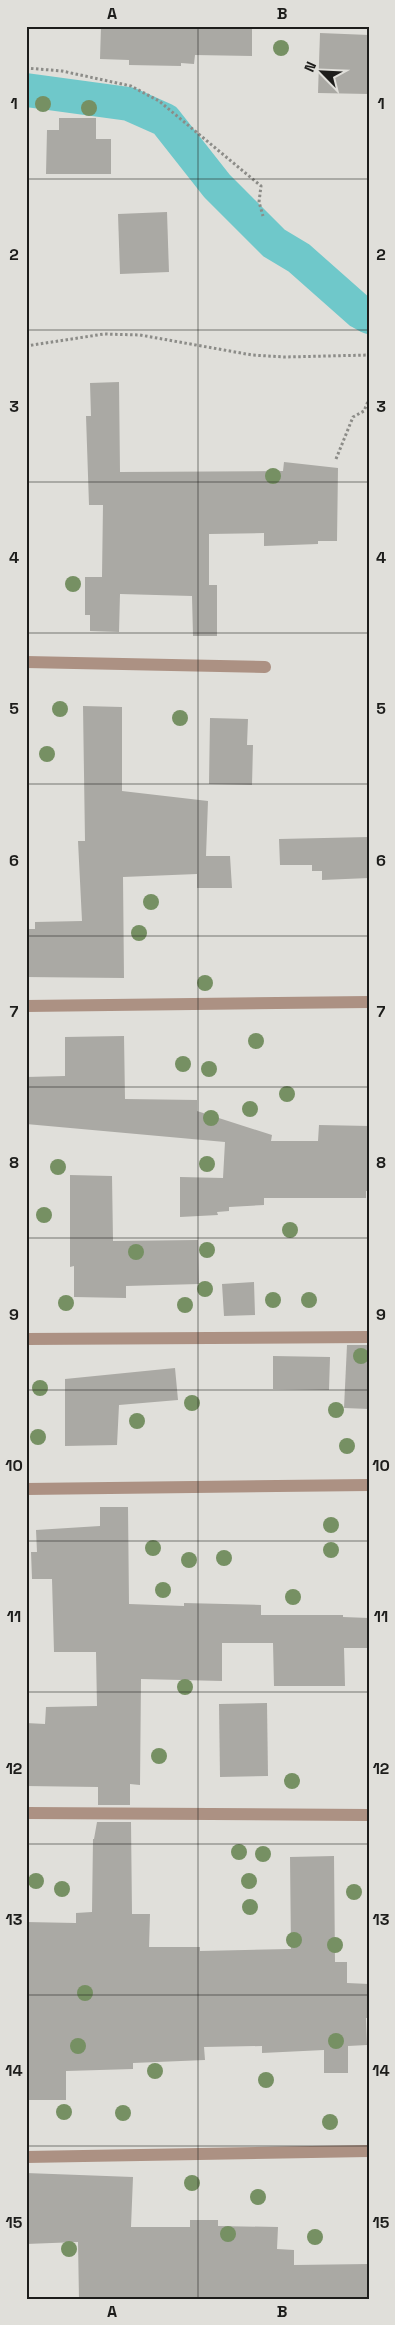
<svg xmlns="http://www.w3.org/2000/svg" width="395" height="2325" viewBox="0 0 395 2325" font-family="'Space Grotesk',sans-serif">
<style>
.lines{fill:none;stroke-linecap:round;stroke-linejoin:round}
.canal{stroke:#6fc8ca;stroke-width:34}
.building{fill:#aaa9a4}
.path{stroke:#8c8c88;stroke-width:3;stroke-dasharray:2.5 2.5;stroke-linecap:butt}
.minor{stroke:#ac9183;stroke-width:12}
.tree{fill:#769063}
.grid{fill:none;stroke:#1d1d1b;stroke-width:1;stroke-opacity:0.55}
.neatline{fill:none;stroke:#1d1d1b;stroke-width:2}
.grid-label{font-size:16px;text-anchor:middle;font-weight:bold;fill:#1d1d1b}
</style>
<rect width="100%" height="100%" fill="#e0dfda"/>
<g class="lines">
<path class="canal" d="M26 90 129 104 165 120 217 186 274 243 299 258 360 312 369 317"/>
</g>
<g class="building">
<path d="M101 26H252V56L195 55 194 64 181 63V66L129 65V60L100 59Z"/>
<path d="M320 33 369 35V94L318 93Z"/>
<path d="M59 118H96V139H111V174H46L47 130H59Z"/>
<path d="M167 212 169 272 120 274 118 214Z"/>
<path d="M119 382 120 472 283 471 284 462 338 468 337 541H318V544L264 546V533L209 534V585H217V636H193L192 596 120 594 119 632 90 631V615H85V577H102L103 505H89L86 416H91L90 383Z"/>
<path d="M83 706 122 707V791L208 801 206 856H230L232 888H197V874L123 877 124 978 26 977V929H35V922L82 921 78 841H85Z"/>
<path d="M210 718 248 719 247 745H253L252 785 209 784Z"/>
<path d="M369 837V878L322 880V871H312V865H280L279 839Z"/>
<path d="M124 1036 125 1099 197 1100V1111L272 1135 271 1141H318L319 1125 369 1126V1191H366V1198H264V1205L229 1207V1211L217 1212 218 1215 180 1217V1177L223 1178 225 1142 26 1124V1077L65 1076V1037Z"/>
<path d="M70 1175 112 1176 113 1241 198 1240 199 1284 126 1286V1298L74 1297V1266L70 1267Z"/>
<path d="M254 1282 255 1315 224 1316 222 1284Z"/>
<path d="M347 1345H369V1409L344 1408Z"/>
<path d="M273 1356 330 1357 329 1390 273 1389Z"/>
<path d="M175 1368 178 1400 119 1405 117 1445 65 1446V1379Z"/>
<path d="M100 1507H128L129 1604 184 1606V1603L261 1605V1615H343V1617L369 1618V1648H344L345 1686H274L273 1643H222V1681L141 1679 140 1785 130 1784V1805H98V1787L26 1786V1723L45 1724 46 1707 97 1706 96 1652H54L52 1579H32L31 1552H37L36 1530 100 1526Z"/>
<path d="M267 1703 268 1776 220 1777 219 1704Z"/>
<path d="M97 1822H131L132 1914H150L149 1947H200V1951L291 1949 290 1857 334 1856 335 1962H347V1983L369 1984V2018H366L367 2045 348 2046V2073H324V2050L262 2053V2046L204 2047 205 2060 133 2063V2069L66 2071V2100H26V1922L76 1923V1913L92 1912 93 1839H94Z"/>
<path d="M26 2173 133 2177 131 2227H190V2220H218V2226L278 2227 277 2249 294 2250V2265L369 2264V2299H79L78 2242 26 2244Z"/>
</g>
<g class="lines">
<g class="path">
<path d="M26 68 62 71 131 86 159 101 261 186 259 202 263 216"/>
<path d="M26 346 104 334 140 335 252 355 285 357 369 355"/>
<path d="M336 459 353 417 364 411 369 399"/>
</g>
<g class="minor">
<path d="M26 662 265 667"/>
<path d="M26 1006 369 1002"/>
<path d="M26 1339 369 1337"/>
<path d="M26 1489 369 1485"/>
<path d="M26 1813 369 1815"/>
<path d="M26 2157 369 2151"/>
</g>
</g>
<g class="tree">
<circle cx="281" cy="48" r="8"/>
<circle cx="43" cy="104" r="8"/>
<circle cx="89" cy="108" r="8"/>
<circle cx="273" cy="476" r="8"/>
<circle cx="73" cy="584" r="8"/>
<circle cx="60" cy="709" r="8"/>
<circle cx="180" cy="718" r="8"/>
<circle cx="47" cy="754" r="8"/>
<circle cx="151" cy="902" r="8"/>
<circle cx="139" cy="933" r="8"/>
<circle cx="205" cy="983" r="8"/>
<circle cx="256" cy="1041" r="8"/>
<circle cx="183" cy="1064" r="8"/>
<circle cx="209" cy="1069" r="8"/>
<circle cx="287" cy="1094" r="8"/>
<circle cx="250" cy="1109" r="8"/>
<circle cx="211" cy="1118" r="8"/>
<circle cx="207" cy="1164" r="8"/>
<circle cx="58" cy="1167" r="8"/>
<circle cx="44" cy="1215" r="8"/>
<circle cx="290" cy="1230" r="8"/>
<circle cx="207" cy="1250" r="8"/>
<circle cx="136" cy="1252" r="8"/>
<circle cx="205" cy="1289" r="8"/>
<circle cx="273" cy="1300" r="8"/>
<circle cx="309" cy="1300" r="8"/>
<circle cx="66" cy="1303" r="8"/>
<circle cx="185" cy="1305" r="8"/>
<circle cx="361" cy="1356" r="8"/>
<circle cx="40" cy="1388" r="8"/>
<circle cx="192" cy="1403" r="8"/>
<circle cx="336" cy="1410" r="8"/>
<circle cx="137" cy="1421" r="8"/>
<circle cx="38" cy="1437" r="8"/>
<circle cx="347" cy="1446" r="8"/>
<circle cx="331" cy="1525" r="8"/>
<circle cx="153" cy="1548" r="8"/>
<circle cx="331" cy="1550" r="8"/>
<circle cx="224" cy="1558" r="8"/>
<circle cx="189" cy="1560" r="8"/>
<circle cx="163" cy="1590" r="8"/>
<circle cx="293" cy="1597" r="8"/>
<circle cx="185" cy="1687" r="8"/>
<circle cx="159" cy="1756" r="8"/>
<circle cx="292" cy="1781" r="8"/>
<circle cx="239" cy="1852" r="8"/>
<circle cx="263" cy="1854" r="8"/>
<circle cx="36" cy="1881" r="8"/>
<circle cx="249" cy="1881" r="8"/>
<circle cx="62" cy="1889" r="8"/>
<circle cx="354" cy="1892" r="8"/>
<circle cx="250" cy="1907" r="8"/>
<circle cx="294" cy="1940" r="8"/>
<circle cx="335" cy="1945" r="8"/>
<circle cx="85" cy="1993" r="8"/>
<circle cx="336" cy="2041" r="8"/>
<circle cx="78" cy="2046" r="8"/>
<circle cx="155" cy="2071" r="8"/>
<circle cx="266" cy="2080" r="8"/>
<circle cx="64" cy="2112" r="8"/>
<circle cx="123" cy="2113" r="8"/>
<circle cx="330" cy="2122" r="8"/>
<circle cx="192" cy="2183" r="8"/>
<circle cx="258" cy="2197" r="8"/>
<circle cx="228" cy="2234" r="8"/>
<circle cx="315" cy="2237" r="8"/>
<circle cx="69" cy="2249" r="8"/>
</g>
<path class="grid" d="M198 26V2299M26 179H369M26 330H369M26 482H369M26 633H369M26 784H369M26 936H369M26 1087H369M26 1238H369M26 1390H369M26 1541H369M26 1692H369M26 1844H369M26 1995H369M26 2146H369"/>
<rect width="395" height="2325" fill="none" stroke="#e0dfda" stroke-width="55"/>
<g transform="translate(322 72) rotate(294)" stroke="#e0dfda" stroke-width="4" paint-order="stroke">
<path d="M0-4L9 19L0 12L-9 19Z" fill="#1d1d1b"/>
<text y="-8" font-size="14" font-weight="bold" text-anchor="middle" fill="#1d1d1b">N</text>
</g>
<rect x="28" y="28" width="340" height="2270" class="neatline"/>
<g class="grid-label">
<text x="112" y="19">A</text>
<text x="282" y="19">B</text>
<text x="14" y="109">1</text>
<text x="381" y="109">1</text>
<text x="14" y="260">2</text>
<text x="381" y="260">2</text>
<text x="14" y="412">3</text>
<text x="381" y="412">3</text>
<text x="14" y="563">4</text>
<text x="381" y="563">4</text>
<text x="14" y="714">5</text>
<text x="381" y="714">5</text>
<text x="14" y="866">6</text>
<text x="381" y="866">6</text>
<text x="14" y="1017">7</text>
<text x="381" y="1017">7</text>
<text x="14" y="1168">8</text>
<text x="381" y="1168">8</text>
<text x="14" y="1320">9</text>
<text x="381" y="1320">9</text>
<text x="14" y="1471">10</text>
<text x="381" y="1471">10</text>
<text x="14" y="1622">11</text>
<text x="381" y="1622">11</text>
<text x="14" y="1774">12</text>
<text x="381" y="1774">12</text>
<text x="14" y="1925">13</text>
<text x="381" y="1925">13</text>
<text x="14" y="2076">14</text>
<text x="381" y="2076">14</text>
<text x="14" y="2228">15</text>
<text x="381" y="2228">15</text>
<text x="112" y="2317">A</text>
<text x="282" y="2317">B</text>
</g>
</svg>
